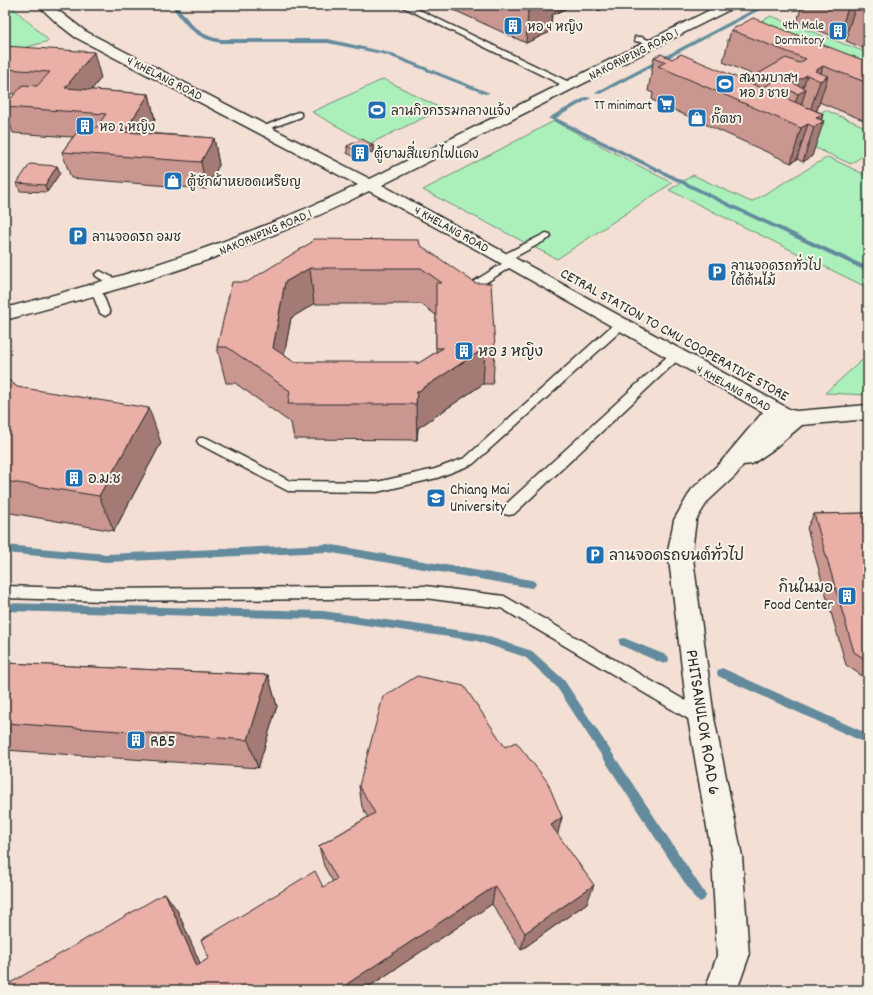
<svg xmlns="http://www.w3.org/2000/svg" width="873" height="995" viewBox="0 0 873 995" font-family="Dekko,'Playpen Sans Thai',sans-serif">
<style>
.built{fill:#f3dfd4}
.green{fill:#abf0bb;stroke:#6b8e73}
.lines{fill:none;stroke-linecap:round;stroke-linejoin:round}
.stream{fill:#638b9d;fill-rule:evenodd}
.lane-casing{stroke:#2b2b2b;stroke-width:3}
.street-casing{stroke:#2b2b2b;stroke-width:3}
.lane{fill:#f7f3e8;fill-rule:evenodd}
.street{fill:#f7f3e8;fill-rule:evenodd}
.wall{fill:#c99690;stroke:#2b2b2b;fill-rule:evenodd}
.shaded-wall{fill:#a47a75;stroke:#2b2b2b}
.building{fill:#eaafa7;stroke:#2b2b2b;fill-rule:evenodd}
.labels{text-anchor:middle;stroke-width:4;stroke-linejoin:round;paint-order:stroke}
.far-poi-label{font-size:13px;fill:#2b2b2b;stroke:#f7f3e8;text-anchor:start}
.far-street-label{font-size:13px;fill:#2b2b2b;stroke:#f7f3e8}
.street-label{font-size:15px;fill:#2b2b2b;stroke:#f7f3e8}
.poi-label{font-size:15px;fill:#2b2b2b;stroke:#f7f3e8;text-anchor:start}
.near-street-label{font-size:18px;fill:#2b2b2b;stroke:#f7f3e8}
.near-poi-label{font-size:18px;fill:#2b2b2b;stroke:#f7f3e8;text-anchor:start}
</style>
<rect width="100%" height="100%" fill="#f7f3e8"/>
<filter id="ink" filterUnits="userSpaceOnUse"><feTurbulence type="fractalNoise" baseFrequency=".025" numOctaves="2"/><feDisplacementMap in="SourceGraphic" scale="8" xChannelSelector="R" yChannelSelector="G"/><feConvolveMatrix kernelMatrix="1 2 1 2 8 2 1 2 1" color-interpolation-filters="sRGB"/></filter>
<g filter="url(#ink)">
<rect class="built" x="5" y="5" width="863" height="985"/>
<g class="green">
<path d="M5 5H10L49 41 5 53Z"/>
<path d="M771 16 868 53V97L726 40Z"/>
<path d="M384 79 442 109 369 144 312 112Z"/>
<path d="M825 110 868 128V152L851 164 785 134Z"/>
<path d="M554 121 672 183 557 259 423 190Z"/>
<path d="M828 157 866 175 868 174V288L669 190 693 175 751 202Z"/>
<path d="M868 355V395L825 393Z"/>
</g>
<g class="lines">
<g class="stream">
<path d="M171 5H177C189 22 199 36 221 39H328L390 53 490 93 485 94 386 55 328 43H221C194 38 186 26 171 5Z"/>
<path d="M762 5H769L600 94 595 93Z"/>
<path d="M586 97 591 98 556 118 733 205 868 267V272L729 207 548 118Z"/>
<path d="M327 544 531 580 534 581 536 584 534 587 531 588 327 552 107 562 5 553V545L107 554Z"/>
<path d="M5 603 323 611 477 633 532 651 564 680 704 892 706 896 704 900 700 902 696 900 556 686 525 657 477 641 323 619 5 611Z"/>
<path d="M624 638 668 656 669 659 668 662 664 664 620 645 619 642 620 639Z"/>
<path d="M722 668 868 734V744L718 676 717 673 718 670Z"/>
</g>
<g class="lane-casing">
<g id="lane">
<path d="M399 5H409L569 82 580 77 584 79 572 87H566Z"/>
<path d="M635 37H641L656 43 645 50H639V46L645 43 635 41Z"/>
<path d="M298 112 301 113V117L271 128 278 132V136H272L260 128Z"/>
<path d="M546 233 550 234 551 236 550 238 513 258 521 264 520 266H512L468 294H460L459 292 460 290 505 262 500 258 501 256Z"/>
<path d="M100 271 118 280 122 279 127 282 117 287 111 285 112 287 111 289 102 292 110 313 105 316 100 313 91 290 92 288 107 284 110 285 96 276 95 274Z"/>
<path d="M621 320 626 324 625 327 473 464 437 478 377 492 288 491 199 444 197 441 199 438H207L290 481 377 482 435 469 465 458 617 321Z"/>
<path d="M676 351 682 355 680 358 514 514 509 515 504 514 502 510 504 506 672 352Z"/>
<path d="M5 586 103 589 425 586 504 596 707 713 709 718 707 723 701 725 695 723 501 608 425 598 103 601 5 598Z"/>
</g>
</g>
<g class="street-casing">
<path id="street" d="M38 5H51L85 31 370 179 720 5H735L733 8 382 185 791 410 797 411 868 405V419L802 425 771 451 752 464 743 465 736 475 708 501 701 512 696 520 692 551 714 718 742 856 749 956 737 990H705L717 956 712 856 688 718 668 551 674 520 692 489 720 463 763 412 481 252 369 191C327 212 284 232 239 248 163 278 84 299 5 320V308C129 276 242 240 358 185L75 37 57 23Z"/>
</g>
<use href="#lane" class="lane"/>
<use href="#street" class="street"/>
</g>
<g class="wall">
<path d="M443 5H570L569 7 552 15 550 32 526 43Z"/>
<path d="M583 5H612L598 11Z"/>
<path d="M802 5H868V50L846 41 849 33H847L838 38 797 22Z"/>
<path d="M731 30 868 62V122L819 102 817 110H815L823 114 812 156 803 162 797 159 791 163 652 100 653 93 648 91 654 57 672 59 754 85 756 76 723 62Z"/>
<path d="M5 46 101 78 91 90 149 94 155 120 147 133 214 138 219 165 206 189 71 178 62 152 73 137 13 133 5 110V105L15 94 5 93Z"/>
<path d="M373 145V152L358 159 347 153V146Z"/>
<path d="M57 166 60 173 47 192 20 191 17 183Z"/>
<path d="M312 242 420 245 495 348 493 384H483L418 428 417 440 294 439 291 423 235 383H226L217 347ZM314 304H421L436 315V352L418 364 294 362 284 355 291 318Z"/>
<path d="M5 377 17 387 161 443 114 531 5 512Z"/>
<path d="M868 513V680L846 665 807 528 814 514Z"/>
<path d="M5 663 268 675 277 706 258 768 5 750Z"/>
<path d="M505 747 562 817 557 834 587 903 521 950 492 904 364 990H5L177 910 200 964 333 882 324 866 319 846 368 817 362 807 359 786Z"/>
</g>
<g class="shaded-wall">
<path d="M541 5H570L569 7 552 15 550 32 526 43 528 11Z"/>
<path d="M599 5H612L598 11Z"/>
<path d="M849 5H856L847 33 838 38Z"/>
<path d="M94 52 101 78 74 112 65 88Z"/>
<path d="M823 66 819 80 815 71Z"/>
<path d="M807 75 802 91 806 89 796 123H789L798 94 793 83Z"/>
<path d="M828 76 817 110 809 114 820 81Z"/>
<path d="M787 89 778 118V95Z"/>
<path d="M149 94 155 120 131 157 124 132Z"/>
<path d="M823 114 820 124 824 121 812 156 803 162 814 127 816 118Z"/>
<path d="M808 124 797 159 791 163 801 128Z"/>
<path d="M214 138 219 165 206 189 201 162Z"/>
<path d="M373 145V152L358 159 357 152Z"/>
<path d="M57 166 60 173 47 192 45 185Z"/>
<path d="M310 268 314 304 291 318 279 383 273 348 285 282Z"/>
<path d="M485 348 483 384 418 428 417 440 416 404 417 392Z"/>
<path d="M149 408 161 443 114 531 99 496Z"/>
<path d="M268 675 277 706 258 768 248 740Z"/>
<path d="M562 817 557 837 551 825Z"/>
<path d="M594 885 587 903 521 950 525 933Z"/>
<path d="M495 886 492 904 364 990H338Z"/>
<path d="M165 893 177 910 208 981 197 966Z"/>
</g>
<g class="building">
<path d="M514 5H542L528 11Z"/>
<path d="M864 5H868V13L857 9Z"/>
<path d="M753 18 868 62V83L823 66 815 71 828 76 820 81 807 75 793 83 806 89 798 94 787 89 778 95 823 114 816 118 824 121 814 127 808 124 801 128 658 66 666 62 654 57 661 54 672 59 681 54 762 88 773 82 756 75 786 58 799 63 806 59 731 30Z"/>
<path d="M5 46 94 52 65 88 149 94 124 132 214 138 201 162 62 152 80 128 95 129 106 114 5 107V105L23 85 37 86 50 72 5 69Z"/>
<path d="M362 139 373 145 357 152 347 146Z"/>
<path d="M30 164 57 166 45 185 17 183Z"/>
<path d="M313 239 419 240 420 245 475 283H491L495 348H485L417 392 416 404H288L290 391 227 347H217L232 282H247L312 242ZM310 268H421L442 283H436V348H443L417 364 418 362H294L273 348 285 282Z"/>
<path d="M5 377 17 387 149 408 99 496 5 481Z"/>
<path d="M868 513V661L854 652 814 514Z"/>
<path d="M5 663 268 675 248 740 5 723Z"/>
<path d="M417 676 464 686 505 747 516 742 547 781 562 817 551 825 594 885 525 933 495 886 338 990H5V986L165 893 197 966 209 958 201 940 315 871 323 887 337 879 319 846 375 813 359 786 383 697Z"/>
</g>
</g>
<defs>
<g id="building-square" transform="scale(1)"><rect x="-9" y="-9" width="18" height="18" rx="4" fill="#1f6fb2" stroke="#f7f3e8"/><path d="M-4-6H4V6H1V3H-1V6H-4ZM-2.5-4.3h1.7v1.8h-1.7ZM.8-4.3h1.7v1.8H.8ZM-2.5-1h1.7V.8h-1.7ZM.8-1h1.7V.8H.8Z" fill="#fff"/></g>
<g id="stadium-square" transform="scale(1)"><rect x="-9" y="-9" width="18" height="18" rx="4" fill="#1f6fb2" stroke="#f7f3e8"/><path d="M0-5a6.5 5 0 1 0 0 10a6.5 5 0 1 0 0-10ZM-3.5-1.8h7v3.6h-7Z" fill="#fff"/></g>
<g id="supermarket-square" transform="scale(1)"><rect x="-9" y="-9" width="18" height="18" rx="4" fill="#1f6fb2" stroke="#f7f3e8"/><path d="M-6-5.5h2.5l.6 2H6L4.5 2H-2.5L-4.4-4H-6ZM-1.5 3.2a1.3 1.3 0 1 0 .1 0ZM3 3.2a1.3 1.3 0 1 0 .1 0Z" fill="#fff"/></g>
<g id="shop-square" transform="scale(1)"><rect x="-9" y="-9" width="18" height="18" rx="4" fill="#1f6fb2" stroke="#f7f3e8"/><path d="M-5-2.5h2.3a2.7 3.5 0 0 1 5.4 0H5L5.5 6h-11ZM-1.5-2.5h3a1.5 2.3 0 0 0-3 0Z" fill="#fff"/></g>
<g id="parking-square" transform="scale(1)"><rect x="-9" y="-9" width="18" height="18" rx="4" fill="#1f6fb2" stroke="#f7f3e8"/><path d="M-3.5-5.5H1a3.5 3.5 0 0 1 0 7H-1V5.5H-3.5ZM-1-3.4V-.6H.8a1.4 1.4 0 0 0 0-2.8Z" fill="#fff"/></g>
<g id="university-square" transform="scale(1)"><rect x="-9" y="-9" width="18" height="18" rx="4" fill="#1f6fb2" stroke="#f7f3e8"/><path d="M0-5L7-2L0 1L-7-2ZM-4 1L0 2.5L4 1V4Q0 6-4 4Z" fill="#fff"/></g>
</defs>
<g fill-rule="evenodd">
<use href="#building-square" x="513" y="26"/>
<use href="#building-square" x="838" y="31"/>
<use href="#stadium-square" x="725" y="84"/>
<use href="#supermarket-square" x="666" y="104"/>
<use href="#stadium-square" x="377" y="110"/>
<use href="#shop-square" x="697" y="118"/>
<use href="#building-square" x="85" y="126"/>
<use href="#building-square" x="360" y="153"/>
<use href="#shop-square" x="173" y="181"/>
<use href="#parking-square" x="78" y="236"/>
<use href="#parking-square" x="717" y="272"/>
<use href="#building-square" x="464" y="351"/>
<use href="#building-square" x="74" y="478"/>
<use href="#university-square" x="436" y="498"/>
<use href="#parking-square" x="595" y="555"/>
<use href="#building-square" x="847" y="596"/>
<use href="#building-square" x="136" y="740"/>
</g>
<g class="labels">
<g class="far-poi-label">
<text x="824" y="29" text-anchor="end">4th Male<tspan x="824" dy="15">Dormitory</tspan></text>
<text x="527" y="31">หอ 4 หญิง</text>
<text x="739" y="82">สนามบาสฯ<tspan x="739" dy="15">หอ 3 ชาย</tspan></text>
<text x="652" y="109" text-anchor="end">TT minimart</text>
<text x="391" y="115">ลานกิจกรรมกลางแจ้ง</text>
<text x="711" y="123">กั๊ตชา</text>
<text x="99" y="131">หอ 2 หญิง</text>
<text x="374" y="158">ตู้ยามสี่แยกไฟแดง</text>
<text x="187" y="186">ตู้ซักผ้าหยอดเหรียญ</text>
<text x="92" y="241">ลานจอดรถ อมช</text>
<text x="731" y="270">ลานจอดรถทั่วไป<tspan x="731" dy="15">ใต้ต้นไม้</tspan></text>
</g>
<g class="far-street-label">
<text transform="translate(633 53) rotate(-27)" y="5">NAKORNPING ROAD 1</text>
<text transform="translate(165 77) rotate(27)" y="5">4 KHELANG ROAD</text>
<text transform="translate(452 228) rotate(29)" y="5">4 KHELANG ROAD</text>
<text transform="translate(265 231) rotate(-23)" y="5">NAKORNPING ROAD 1</text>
<text transform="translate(734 387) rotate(29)" y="5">4 KHELANG ROAD</text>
</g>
<g class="street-label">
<text transform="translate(675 334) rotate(29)" y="5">CETRAL STATION TO CMU COOPERATIVE STORE</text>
</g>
<g class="poi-label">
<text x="478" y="356">หอ 3 หญิง</text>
<text x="88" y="483">อ.ม.ช</text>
<text x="450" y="494">Chiang Mai<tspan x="450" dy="17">University</tspan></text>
<text x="609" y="560">ลานจอดรถยนต์ทั่วไป</text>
<text x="833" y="592" text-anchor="end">กินในมอ<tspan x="833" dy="17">Food Center</tspan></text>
</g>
<g class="near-street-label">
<text transform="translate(704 722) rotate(81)" y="6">PHITSANULOK ROAD 6</text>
</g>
<g class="near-poi-label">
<text x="150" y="746">RB5</text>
</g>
</g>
<rect width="873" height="995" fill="none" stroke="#f7f3e8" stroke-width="20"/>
<rect x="10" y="10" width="853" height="975" fill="none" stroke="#2b2b2b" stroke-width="1.5" filter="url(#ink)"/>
</svg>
